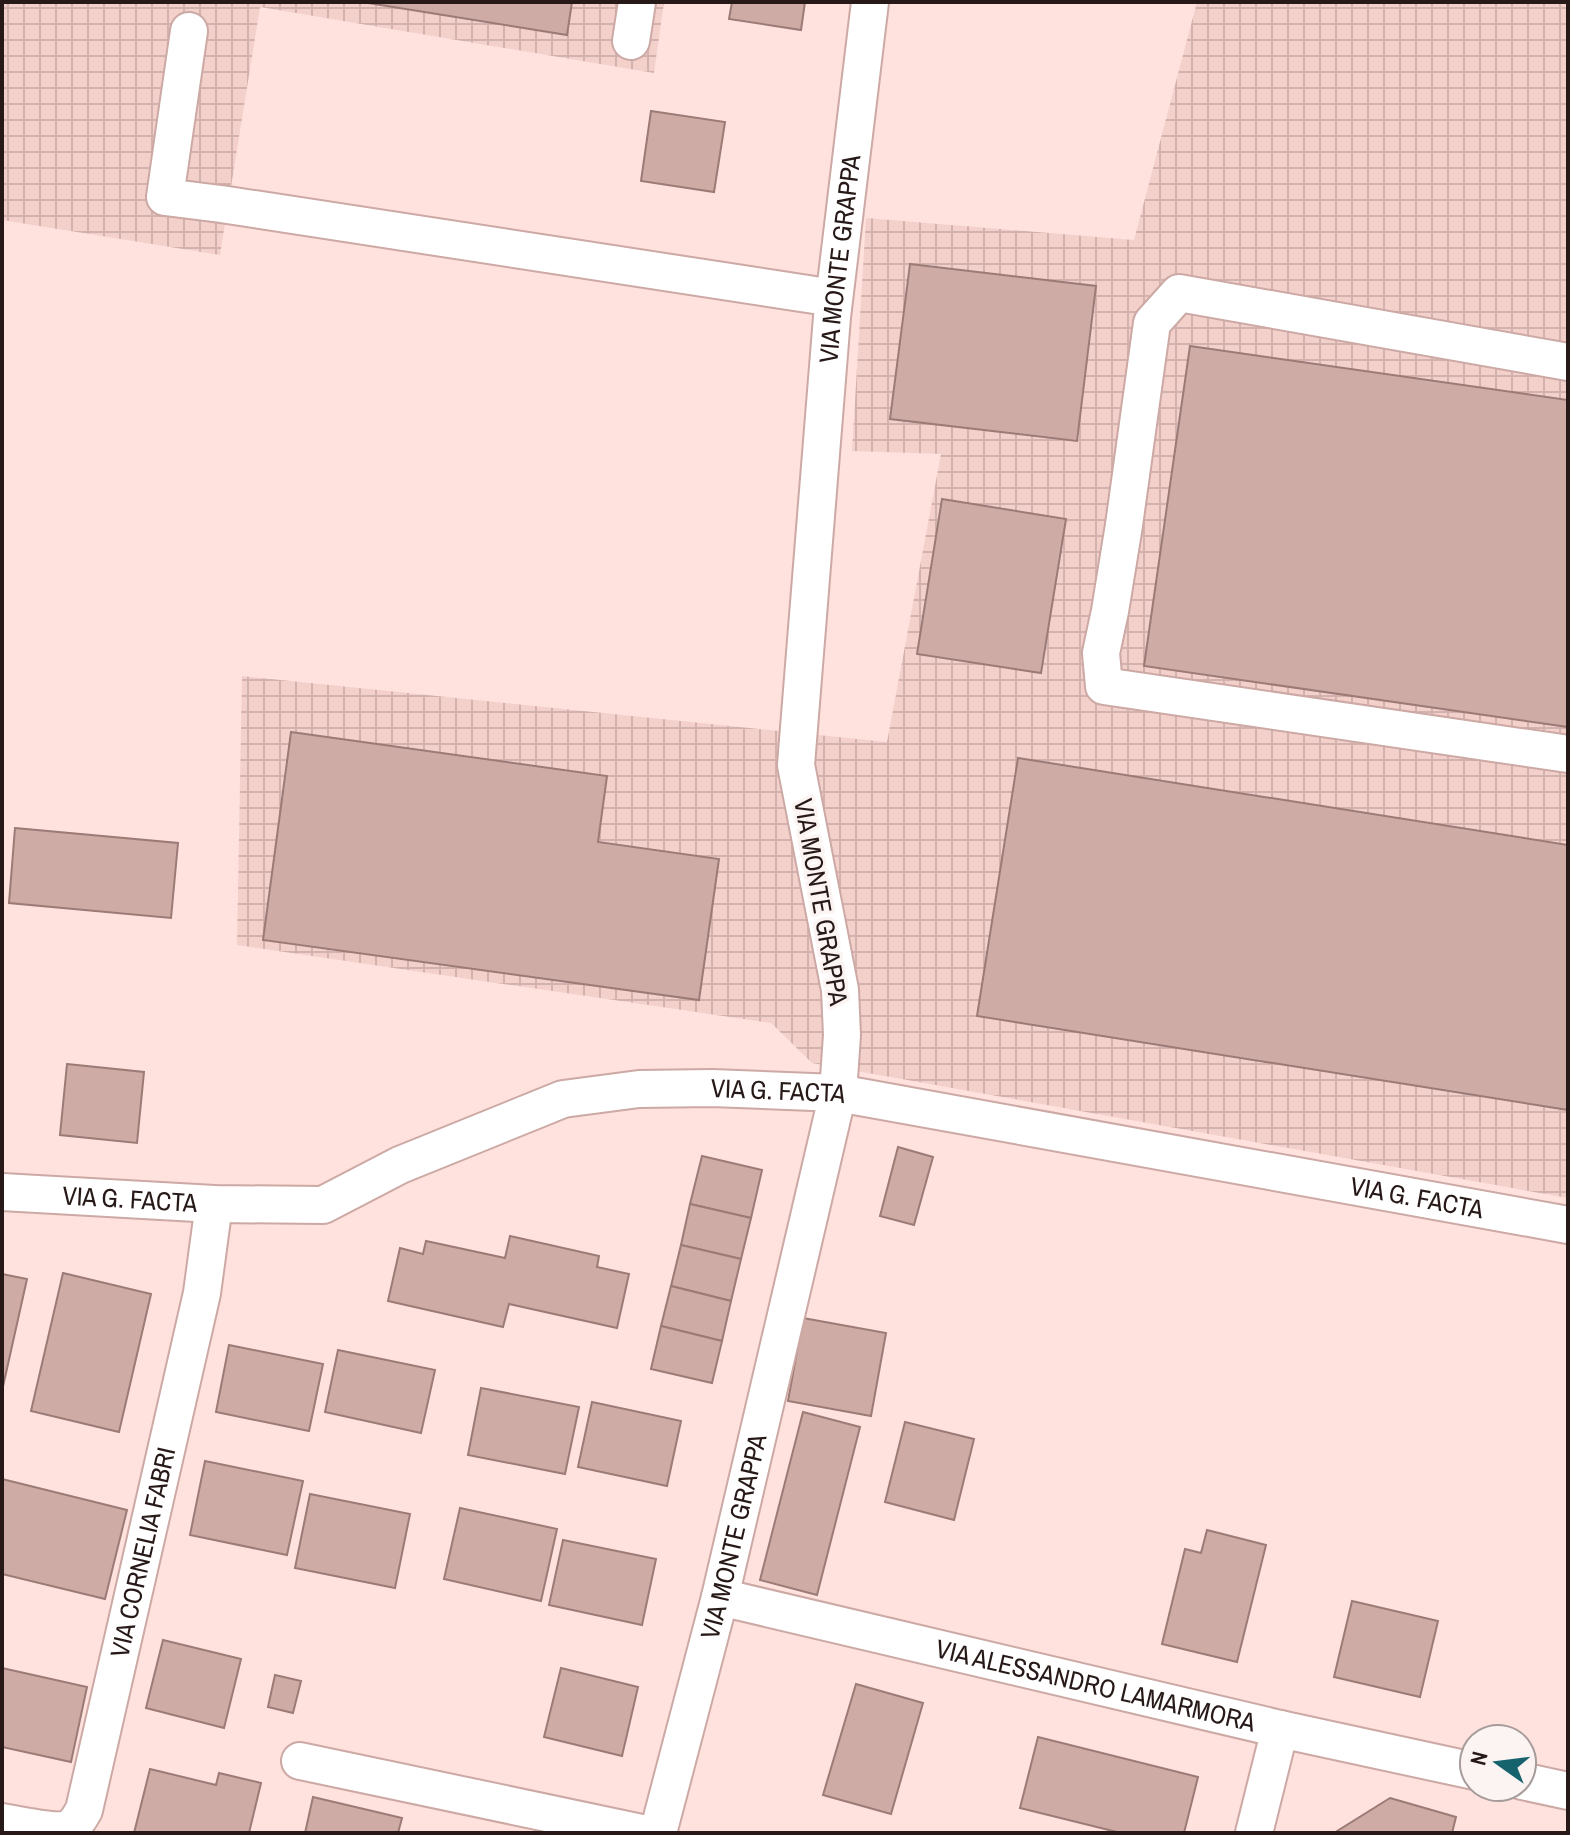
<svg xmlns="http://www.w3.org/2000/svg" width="1570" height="1835" viewBox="0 0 1570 1835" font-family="'Archivo Narrow',sans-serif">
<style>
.industrial{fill:url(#industrial-grid)}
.building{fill:#cfaba6;stroke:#9c7b76;stroke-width:2}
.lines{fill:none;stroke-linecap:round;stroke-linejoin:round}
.minor-casing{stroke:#cca9a4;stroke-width:40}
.minor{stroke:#fff;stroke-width:36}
.labels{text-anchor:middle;stroke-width:7;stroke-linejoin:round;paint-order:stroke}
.street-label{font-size:26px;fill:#261917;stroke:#fcf4f3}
</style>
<defs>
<pattern id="industrial-grid" width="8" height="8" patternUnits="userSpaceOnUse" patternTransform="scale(2)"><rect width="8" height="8" fill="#f4d0cb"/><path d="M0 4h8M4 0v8" fill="none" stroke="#d1b2ae"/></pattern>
</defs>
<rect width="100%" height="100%" fill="#ffe1dd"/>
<g class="industrial">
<path d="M2 2H664L654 73 260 7 220 255 2 220Z"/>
<path d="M1197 2H1568V1198L812 1063 771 1023 237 945 242 676 887 742 941 454 852 451 866 218 1134 240Z"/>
</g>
<g class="building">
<path d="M362 2H572L567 35Z"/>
<path d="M732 2H805L801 30 729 19Z"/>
<path d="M651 111 725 122 714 192 641 181Z"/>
<path d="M910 264 1096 286 1077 441 890 419Z"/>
<path d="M1190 346 1568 400V727L1144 666Z"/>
<path d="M942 499 1066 519 1041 673 917 654Z"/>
<path d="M291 732 607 776 598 842 719 859 699 1000 263 940Z"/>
<path d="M1018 758 1568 845V1110L977 1016Z"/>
<path d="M15 828 178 843 171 918 9 903Z"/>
<path d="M67 1064 144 1072 137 1143 60 1135Z"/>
<path d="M898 1147 933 1157 914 1225 880 1216Z"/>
<path d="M702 1156 762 1170 751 1218 690 1204Z"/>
<path d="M690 1204 751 1218 741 1259 681 1245Z"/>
<path d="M510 1236 599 1256 597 1267 629 1274 617 1328 509 1304 503 1327 388 1301 400 1248 423 1254 426 1241 505 1258Z"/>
<path d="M681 1245 741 1259 731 1301 671 1286Z"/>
<path d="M63 1273 151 1294 119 1432 31 1411Z"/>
<path d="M2 1274 27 1279 2 1391Z"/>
<path d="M671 1286 731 1301 722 1341 661 1326Z"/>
<path d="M803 1318 886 1333 871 1416 788 1401Z"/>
<path d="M661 1326 722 1341 712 1383 651 1369Z"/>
<path d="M229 1345 323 1364 309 1431 216 1412Z"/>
<path d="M338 1350 435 1370 421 1433 325 1412Z"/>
<path d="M481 1388 579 1407 565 1474 468 1455Z"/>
<path d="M592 1402 681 1421 667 1486 578 1467Z"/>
<path d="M803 1412 860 1427 817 1595 760 1580Z"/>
<path d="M905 1422 974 1439 954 1520 885 1502Z"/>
<path d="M205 1461 303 1481 287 1555 190 1535Z"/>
<path d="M2 1479 127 1510 105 1599 2 1574Z"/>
<path d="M310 1494 410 1514 395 1588 295 1568Z"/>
<path d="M460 1508 557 1529 541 1601 444 1579Z"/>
<path d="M1207 1530 1266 1545 1237 1662 1162 1644 1185 1549 1201 1553Z"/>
<path d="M563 1540 656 1559 642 1625 549 1605Z"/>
<path d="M1352 1601 1438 1621 1420 1697 1334 1677Z"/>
<path d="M163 1640 241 1659 224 1728 146 1708Z"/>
<path d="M2 1668 87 1687 71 1762 2 1747Z"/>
<path d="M561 1668 638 1687 622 1756 544 1737Z"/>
<path d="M275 1675 301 1681 293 1713 268 1707Z"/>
<path d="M856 1684 923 1703 891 1814 823 1795Z"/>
<path d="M1038 1737 1198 1777 1184 1833H1121L1020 1808Z"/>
<path d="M150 1769 216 1785 219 1773 261 1783 249 1833H134Z"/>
<path d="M313 1797 402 1818 398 1833H305Z"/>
<path d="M1390 1798 1456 1817 1452 1833H1334Z"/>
</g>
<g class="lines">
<g class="minor-casing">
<g id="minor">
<path d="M189 31 165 197 221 204 834 298"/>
<path d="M631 41 637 2"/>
<path d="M1568 362 1179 293 1152 323 1124 525 1110 611 1101 653 1104 686 1568 754"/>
<path id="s1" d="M2 1192 214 1204 323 1205 400 1165 563 1099 639 1089 712 1088 838 1093 1568 1225"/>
<path id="s2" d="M720 1597 1280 1729 1474 1771"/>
<path d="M300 1761 642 1833"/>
<path d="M1522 1781 1568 1791"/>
<path id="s3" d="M2 1822C15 1824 56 1833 67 1829 75 1826 80 1817 84 1810L202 1293 214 1204"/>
<path id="s4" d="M658 1833 720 1597 838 1093 842 1035 840 990 796 765 832 317 870 2"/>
<path d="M1254 1833 1280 1729"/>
</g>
</g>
<use href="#minor" class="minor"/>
</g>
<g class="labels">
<g class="street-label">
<text dy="9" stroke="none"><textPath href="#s4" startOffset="1602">VIA MONTE GRAPPA</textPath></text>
<text transform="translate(821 902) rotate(80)" y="9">VIA MONTE GRAPPA</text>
<text dy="9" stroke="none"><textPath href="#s1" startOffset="800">VIA G. FACTA</textPath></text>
<text dy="9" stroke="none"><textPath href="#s1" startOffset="1448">VIA G. FACTA</textPath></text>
<text dy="9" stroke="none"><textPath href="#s1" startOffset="128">VIA G. FACTA</textPath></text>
<text dy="9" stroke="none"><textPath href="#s4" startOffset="306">VIA MONTE GRAPPA</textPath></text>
<text dy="9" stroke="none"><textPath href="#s3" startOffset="356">VIA CORNELIA FABRI</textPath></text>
<text dy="9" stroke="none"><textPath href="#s2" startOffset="386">VIA ALESSANDRO LAMARMORA</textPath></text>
</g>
</g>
<rect width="1570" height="1835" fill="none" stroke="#261917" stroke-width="8"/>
<g transform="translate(1498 1763) rotate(284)"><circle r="38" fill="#fcf4f3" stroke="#a69c9b" stroke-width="2"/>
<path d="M0-6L14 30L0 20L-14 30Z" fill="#16636d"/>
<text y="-12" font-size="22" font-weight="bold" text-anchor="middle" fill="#261917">N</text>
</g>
</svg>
